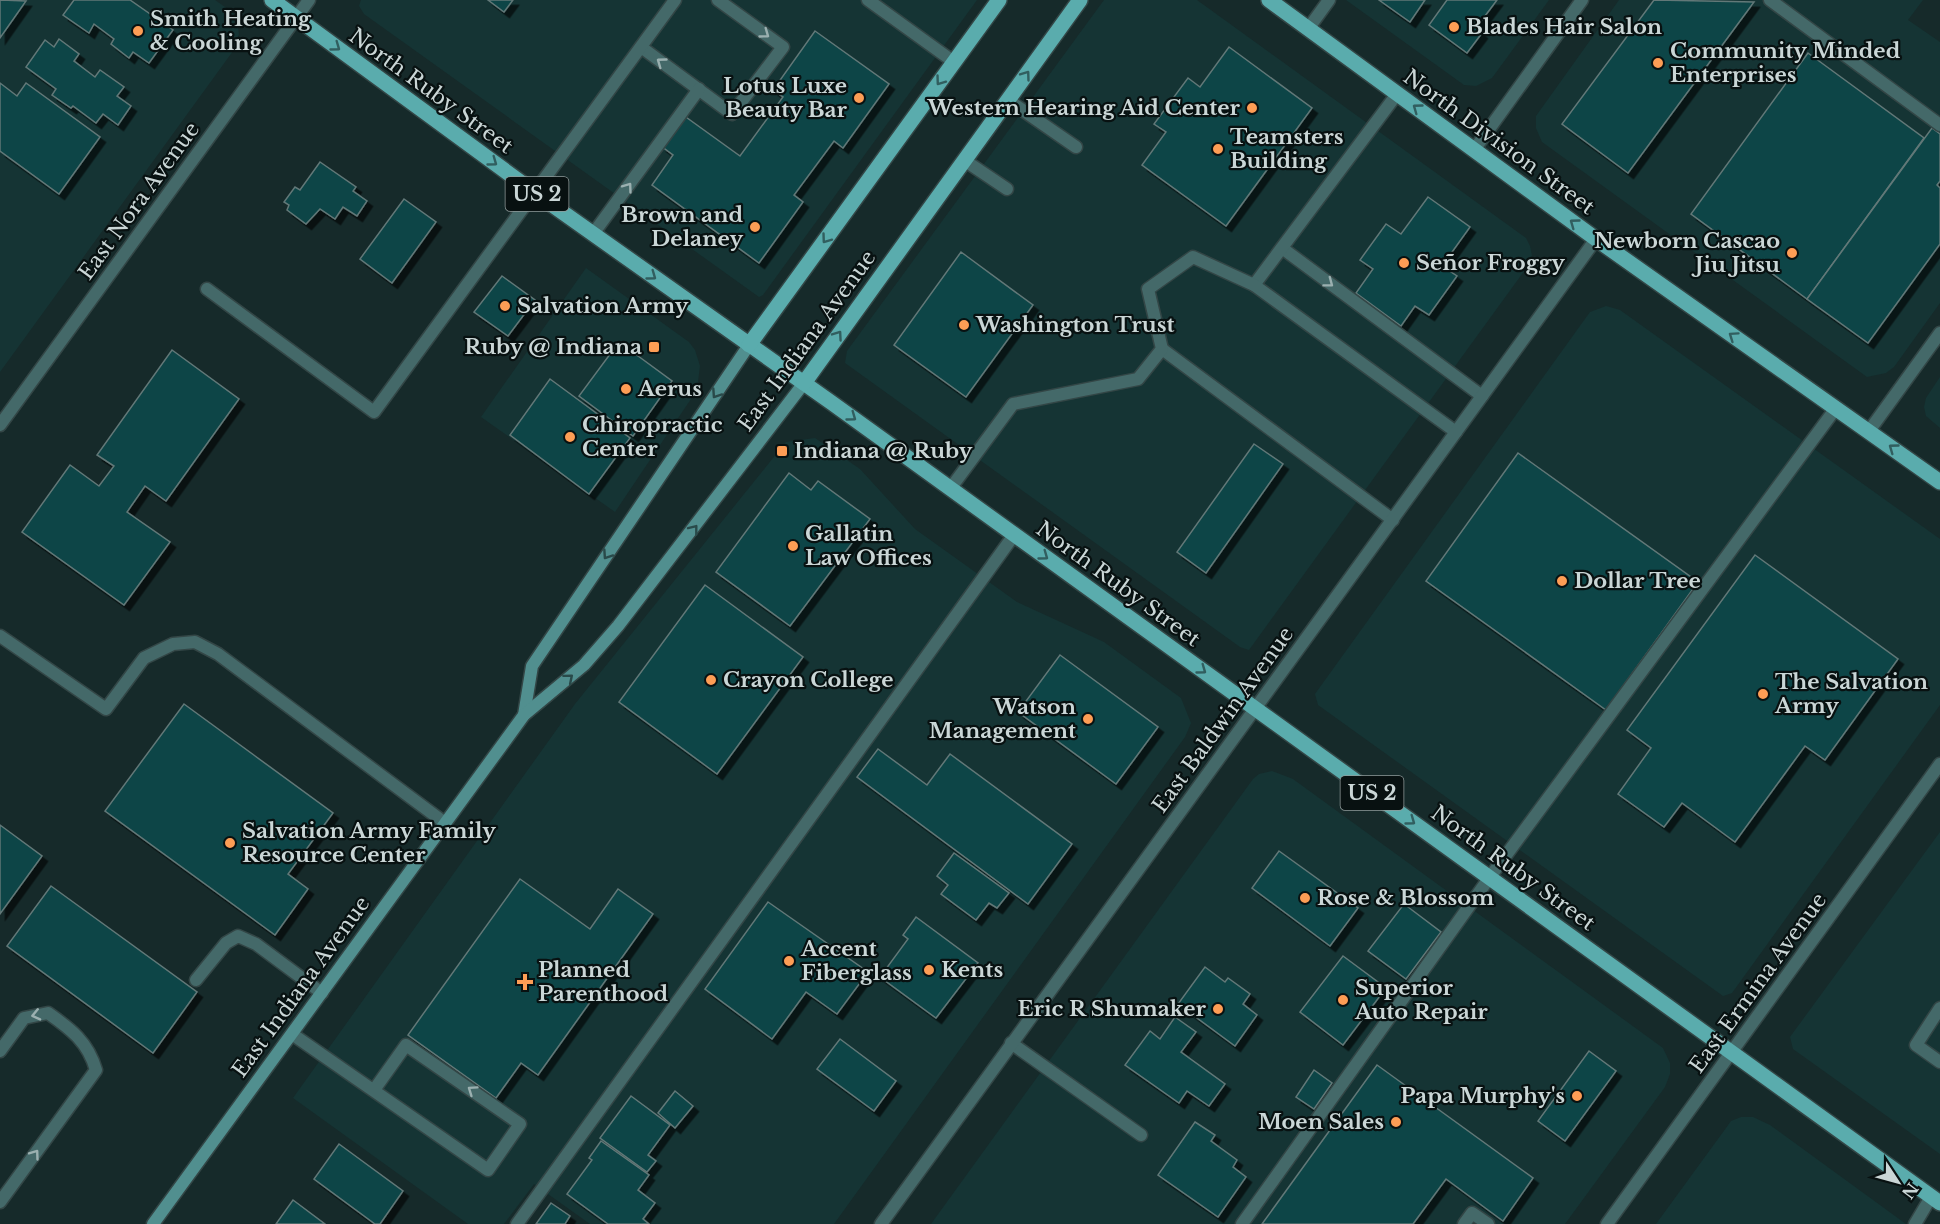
<svg xmlns="http://www.w3.org/2000/svg" width="1940" height="1224" viewBox="0 0 1940 1224" font-family="'Libre Baskerville',serif">
<style>
.built{fill:#153434}
.building{fill:#0a4546;stroke:#627878;stroke-width:1.5;filter:url(#shadow)}
.lines{fill:none;stroke-linecap:round;stroke-linejoin:round}
.service-casing{stroke:#334646;stroke-width:15}
.minor-casing{stroke:#334646;stroke-width:15}
.secondary-casing{stroke:#334646;stroke-width:15}
.primary-casing{stroke:#334646;stroke-width:18}
.service{stroke:#446969;stroke-width:12}
.minor{stroke:#446969;stroke-width:12}
.secondary{stroke:#518f8f;stroke-width:12}
.primary{stroke:#5aacad;stroke-width:15}
.oneway{stroke:#9bb0b0}
.oneway2{stroke:#315e5f}
.oneway3{stroke:#294a4a}
.poi-dot{fill:#fd9d55;stroke:#081111;stroke-width:2}
.labels{text-anchor:middle;stroke-width:4.5;stroke-linejoin:round;paint-order:stroke}
.shield{fill:#081111;stroke:#909b9b;stroke-width:1.5}
.shield-label{font-size:20px;font-weight:bold;fill:#cad6d6}
.poi-label{font-size:21px;font-weight:bold;fill:#cad6d6;stroke:#081111;text-anchor:start}
.street-label{font-size:21px;fill:#cad6d6;stroke:#081111}
</style>
<defs>
<filter id="shadow"><feDropShadow dx="5.5" dy="5.5" stdDeviation="0" flood-color="#0009"/></filter>
</defs>
<rect width="100%" height="100%" fill="#162a2a"/>
<g class="built">
<path d="M0 0H215L232 12 237 20 239 34 233 51 0 372Z"/>
<path d="M361 0H977L763 295 759 297 364 14 359 6Z"/>
<path d="M1104 0H1197L1526 238 1530 246 1532 256 1527 267 1249 650 1240 647 845 363 847 351Z"/>
<path d="M1346 0H1549L1492 78 1476 86 1464 85Z"/>
<path d="M1619 0H1923L1908 20 1940 42V303L1894 367 1886 373 1867 377 1542 142 1536 128V116Z"/>
<path d="M586 268 689 342 695 350 700 366 697 390 615 512 481 417Z"/>
<path d="M1606 306 1620 310 1940 539V705L1732 993 1723 996 1318 705 1315 694 1590 312Z"/>
<path d="M1940 377V428L1926 416 1924 407 1926 398Z"/>
<path d="M815 438 860 469 915 529 1017 602 1104 642 1181 698 1191 723 1185 737 834 1224H590L534 1184 504 1224H468L293 1098 575 704 786 442Z"/>
<path d="M1272 771 1293 779 1663 1048 1670 1063V1074L1665 1087 1565 1224H931L1253 779 1259 774Z"/>
<path d="M1940 832V1154L1793 1049 1790 1037Z"/>
<path d="M1741 1117H1753L1770 1125 1906 1224H1656L1726 1128 1731 1121Z"/>
</g>
<g class="building">
<path d="M0 0 26 1 0 38Z"/>
<path d="M74 0H130L173 30 149 63 133 52 129 58 111 44 114 39 94 24 89 33 63 15Z"/>
<path d="M488 0H513L504 12Z"/>
<path d="M1379 0H1425L1410 22Z"/>
<path d="M1447 0H1497L1476 28 1482 33 1467 53 1429 25Z"/>
<path d="M1654 0 1754 2 1628 173 1562 124Z"/>
<path d="M815 31 889 84 843 148 834 141 794 195 803 202 759 263 652 185 673 155 661 146 683 115 740 156 783 97 773 90Z"/>
<path d="M59 39 79 54 74 61 95 77 100 70 124 87 117 96 131 106 118 125 103 114 96 123 73 106 71 108 52 95 56 89 26 67 45 40 54 47Z"/>
<path d="M1229 47 1312 108 1226 226 1142 165 1166 132 1154 124 1188 78 1200 87Z"/>
<path d="M1808 53 1924 138 1807 299 1691 214Z"/>
<path d="M0 83 17 96 26 83 100 137 59 194 0 151Z"/>
<path d="M1932 128 1940 134V181L1937 185 1940 188V244L1868 343 1807 299Z"/>
<path d="M320 162 356 187 353 191 367 201 357 216 343 207 335 219 320 209 306 224 287 210 289 205 284 202 295 187 300 190Z"/>
<path d="M1428 197 1470 227 1442 266 1457 276 1429 315 1415 306 1401 326 1356 293 1373 269 1360 260 1386 224 1401 234Z"/>
<path d="M404 199 436 222 392 283 360 259Z"/>
<path d="M961 252 1033 305 966 397 894 345Z"/>
<path d="M502 276 535 300 508 336 474 312Z"/>
<path d="M619 342 672 381 633 436 579 396Z"/>
<path d="M172 350 239 399 166 501 145 486 127 512 170 542 124 605 22 532 70 465 99 486 114 466 97 455Z"/>
<path d="M550 379 630 438 589 494 510 435Z"/>
<path d="M1254 444 1283 464 1206 573 1177 552Z"/>
<path d="M1518 453 1698 582 1606 710 1426 581Z"/>
<path d="M789 473 811 490 818 481 870 519 790 626 716 572Z"/>
<path d="M1755 555 1898 659 1825 760 1805 746 1735 842 1682 803 1664 827 1618 794 1651 748 1627 730Z"/>
<path d="M705 585 803 657 717 774 619 702Z"/>
<path d="M1060 655 1158 727 1116 784 1018 712Z"/>
<path d="M184 704 333 813 288 874 308 889 275 935 105 811Z"/>
<path d="M878 749 927 785 950 754 1072 844 1028 904 857 777Z"/>
<path d="M0 825 42 856 0 914Z"/>
<path d="M1279 851 1358 908 1330 946 1252 888Z"/>
<path d="M954 853 1009 893 997 908 989 903 976 920 941 894 948 885 937 876Z"/>
<path d="M520 879 590 929 618 889 653 914 538 1075 521 1063 496 1098 408 1035Z"/>
<path d="M51 886 197 992 153 1053 7 946Z"/>
<path d="M768 902 868 972 837 1014 806 992 772 1039 705 989Z"/>
<path d="M1404 904 1441 932 1406 979 1368 951Z"/>
<path d="M916 917 978 963 936 1018 880 977 908 939 903 935Z"/>
<path d="M1343 956 1386 988 1343 1045 1300 1012Z"/>
<path d="M1205 967 1225 982 1228 978 1250 994 1243 1004 1257 1015 1235 1046 1178 1004Z"/>
<path d="M1175 1017 1196 1032 1181 1052 1225 1084 1209 1106 1187 1091 1179 1103 1125 1065 1150 1031 1160 1039Z"/>
<path d="M840 1039 896 1081 874 1111 817 1069Z"/>
<path d="M1589 1051 1616 1071 1565 1141 1538 1121Z"/>
<path d="M1377 1065 1533 1178 1503 1221 1446 1179 1413 1224H1262Z"/>
<path d="M1314 1070 1332 1083 1314 1109 1296 1097Z"/>
<path d="M675 1091 693 1106 675 1128 658 1113Z"/>
<path d="M631 1096 670 1125 648 1155 656 1161 647 1172 600 1138Z"/>
<path d="M1195 1122 1215 1135 1211 1141 1237 1160 1233 1167 1246 1177 1218 1217 1158 1175Z"/>
<path d="M601 1141 649 1175 638 1190 655 1203 643 1219 649 1224H608L567 1194 592 1160 589 1158Z"/>
<path d="M339 1144 403 1191 380 1224H375L314 1179Z"/>
<path d="M293 1200 325 1224H276Z"/>
<path d="M551 1203 570 1216 565 1224H536Z"/>
</g>
<g class="lines">
<g class="service-casing">
<g id="service">
<path d="M868 0 954 62"/>
<path d="M1770 0 1940 125"/>
<path d="M1308 29 1329 0"/>
<path d="M641 47 732 114 783 47 718 0"/>
<path d="M1008 100 1076 147"/>
<path d="M964 160 1007 189"/>
<path d="M593 234 699 89"/>
<path d="M1282 248 1482 396"/>
<path d="M1254 285 1397 94"/>
<path d="M207 289 374 412 675 0"/>
<path d="M1162 349 1393 520"/>
<path d="M950 489 1013 404 1138 379 1162 349 1148 289 1193 257 1254 285 1456 432"/>
<path d="M0 636 106 709 144 658 173 644 195 642 218 654 445 823"/>
<path d="M196 980 226 943 238 936 256 944 322 993"/>
<path d="M1940 1008 1916 1045 1940 1062"/>
<path d="M292 1034 488 1170 520 1124 406 1045 374 1090"/>
<path d="M1011 1043 1141 1135"/>
<path d="M0 1051 24 1018 48 1013C71 1029 88 1042 96 1070L0 1202"/>
<path d="M517 1224 1014 535"/>
<path d="M1242 1224 1490 877 1836 408"/>
<path d="M1464 1224 1472 1213 1488 1224"/>
<path d="M1915 1224 1931 1197"/>
</g>
</g>
<g class="minor-casing">
<g id="minor">
<path d="M1474 150 1582 0"/>
<path d="M0 425 309 0"/>
<path d="M1869 431 1940 333"/>
<path d="M881 1224 1596 239"/>
<path d="M1607 1224 1940 764"/>
</g>
</g>
<g class="secondary-casing">
<g id="secondary">
<path d="M524 715 532 666 749 345"/>
<path d="M153 1224 524 715 584 665 618 626 804 383"/>
</g>
</g>
<g class="primary-casing">
<g id="primary">
<path d="M272 0 534 192 832 403 1940 1203"/>
<path d="M1269 0 1596 239 1940 482"/>
<path d="M749 345 999 0"/>
<path d="M804 383 1080 0"/>
</g>
</g>
<use href="#service" class="service"/>
<use href="#minor" class="minor"/>
<use href="#secondary" class="secondary"/>
<use href="#primary" class="primary"/>
</g>
<defs><path id="oneway-chevron" d="M-2-3.5L2.5 0L-2 3.5" fill="none" stroke-width="1.6" stroke-linecap="round" stroke-linejoin="round" transform="scale(1.5)"/></defs>
<g class="oneway">
<use href="#oneway-chevron" transform="translate(765 34) rotate(36)"/>
<use href="#oneway-chevron" transform="translate(661 62) rotate(-144)"/>
<use href="#oneway-chevron" transform="translate(628 187) rotate(-54)"/>
<use href="#oneway-chevron" transform="translate(1329 283) rotate(37)"/>
<use href="#oneway-chevron" transform="translate(36 1015) rotate(167)"/>
<use href="#oneway-chevron" transform="translate(472 1090) rotate(-145)"/>
<use href="#oneway-chevron" transform="translate(35 1154) rotate(-54)"/>
</g>
<g class="oneway2">
<use href="#oneway-chevron" transform="translate(336 47) rotate(36)"/>
<use href="#oneway-chevron" transform="translate(1026 75) rotate(-54)"/>
<use href="#oneway-chevron" transform="translate(940 81) rotate(126)"/>
<use href="#oneway-chevron" transform="translate(1417 108) rotate(-144)"/>
<use href="#oneway-chevron" transform="translate(493 162) rotate(36)"/>
<use href="#oneway-chevron" transform="translate(1574 223) rotate(-144)"/>
<use href="#oneway-chevron" transform="translate(826 239) rotate(126)"/>
<use href="#oneway-chevron" transform="translate(652 276) rotate(36)"/>
<use href="#oneway-chevron" transform="translate(838 335) rotate(-55)"/>
<use href="#oneway-chevron" transform="translate(1733 336) rotate(-145)"/>
<use href="#oneway-chevron" transform="translate(852 417) rotate(36)"/>
<use href="#oneway-chevron" transform="translate(1893 448) rotate(-144)"/>
<use href="#oneway-chevron" transform="translate(1044 556) rotate(36)"/>
<use href="#oneway-chevron" transform="translate(1202 670) rotate(36)"/>
<use href="#oneway-chevron" transform="translate(1411 821) rotate(36)"/>
</g>
<g class="oneway3">
<use href="#oneway-chevron" transform="translate(716 394) rotate(124)"/>
<use href="#oneway-chevron" transform="translate(694 529) rotate(-52)"/>
<use href="#oneway-chevron" transform="translate(607 555) rotate(124)"/>
<use href="#oneway-chevron" transform="translate(569 678) rotate(-40)"/>
</g>
<g class="poi-dot">
<circle cx="1454" cy="27" r="6"/>
<circle cx="138" cy="31" r="6"/>
<circle cx="1658" cy="63" r="6"/>
<circle cx="859" cy="98" r="6"/>
<circle cx="1252" cy="108" r="6"/>
<circle cx="1218" cy="149" r="6"/>
<circle cx="755" cy="227" r="6"/>
<circle cx="1792" cy="253" r="6"/>
<circle cx="1404" cy="263" r="6"/>
<circle cx="505" cy="306" r="6"/>
<circle cx="964" cy="325" r="6"/>
<rect x="648" y="341" width="12" height="12" rx="3"/>
<circle cx="626" cy="389" r="6"/>
<circle cx="570" cy="437" r="6"/>
<rect x="776" y="445" width="12" height="12" rx="3"/>
<circle cx="793" cy="546" r="6"/>
<circle cx="1562" cy="581" r="6"/>
<circle cx="711" cy="680" r="6"/>
<circle cx="1763" cy="694" r="6"/>
<circle cx="1088" cy="719" r="6"/>
<circle cx="230" cy="843" r="6"/>
<circle cx="1305" cy="898" r="6"/>
<circle cx="789" cy="961" r="6"/>
<circle cx="929" cy="970" r="6"/>
<path d="M522 973h6v6h6v6h-6v6h-6v-6h-6v-6h6z"/>
<circle cx="1343" cy="1000" r="6"/>
<circle cx="1218" cy="1009" r="6"/>
<circle cx="1577" cy="1096" r="6"/>
<circle cx="1396" cy="1122" r="6"/>
</g>
<g class="labels">
<g class="shield">
<rect x="505.5" y="177" width="63" height="34" rx="4.5"/>
<rect x="1340.5" y="776" width="63" height="34" rx="4.5"/>
</g>
<g class="shield-label">
<text x="537" y="201">US 2</text>
<text x="1372" y="800">US 2</text>
</g>
<g class="poi-label">
<text x="150" y="26">Smith Heating<tspan x="150" dy="24">&amp; Cooling</tspan></text>
<text x="1466" y="34">Blades Hair Salon</text>
<text x="1670" y="58">Community Minded<tspan x="1670" dy="24">Enterprises</tspan></text>
<text x="847" y="93" text-anchor="end">Lotus Luxe<tspan x="847" dy="24">Beauty Bar</tspan></text>
<text x="1240" y="115" text-anchor="end">Western Hearing Aid Center</text>
<text x="1230" y="144">Teamsters<tspan x="1230" dy="24">Building</tspan></text>
<text x="743" y="222" text-anchor="end">Brown and<tspan x="743" dy="24">Delaney</tspan></text>
<text x="1780" y="248" text-anchor="end">Newborn Cascao<tspan x="1780" dy="24">Jiu Jitsu</tspan></text>
<text x="1416" y="270">Señor Froggy</text>
<text x="517" y="313">Salvation Army</text>
<text x="976" y="332">Washington Trust</text>
<text x="642" y="354" text-anchor="end">Ruby @ Indiana</text>
<text x="638" y="396">Aerus</text>
<text x="582" y="432">Chiropractic<tspan x="582" dy="24">Center</tspan></text>
<text x="794" y="458">Indiana @ Ruby</text>
<text x="805" y="541">Gallatin<tspan x="805" dy="24">Law Offices</tspan></text>
<text x="1574" y="588">Dollar Tree</text>
<text x="723" y="687">Crayon College</text>
<text x="1775" y="689">The Salvation<tspan x="1775" dy="24">Army</tspan></text>
<text x="1076" y="714" text-anchor="end">Watson<tspan x="1076" dy="24">Management</tspan></text>
<text x="242" y="838">Salvation Army Family<tspan x="242" dy="24">Resource Center</tspan></text>
<text x="1317" y="905">Rose &amp; Blossom</text>
<text x="801" y="956">Accent<tspan x="801" dy="24">Fiberglass</tspan></text>
<text x="538" y="977">Planned<tspan x="538" dy="24">Parenthood</tspan></text>
<text x="941" y="977">Kents</text>
<text x="1355" y="995">Superior<tspan x="1355" dy="24">Auto Repair</tspan></text>
<text x="1206" y="1016" text-anchor="end">Eric R Shumaker</text>
<text x="1565" y="1103" text-anchor="end">Papa Murphy's</text>
<text x="1384" y="1129" text-anchor="end">Moen Sales</text>
</g>
<g class="street-label">
<text transform="translate(431 91) rotate(36)" y="7">North Ruby Street</text>
<text transform="translate(1499 142) rotate(36)" y="7">North Division Street</text>
<text transform="translate(139 201) rotate(-54)" y="7">East Nora Avenue</text>
<text transform="translate(807 341) rotate(-54)" y="7">East Indiana Avenue</text>
<text transform="translate(1118 584) rotate(36)" y="7">North Ruby Street</text>
<text transform="translate(1223 720) rotate(-54)" y="7">East Baldwin Avenue</text>
<text transform="translate(1513 868) rotate(36)" y="7">North Ruby Street</text>
<text transform="translate(1758 983) rotate(-54)" y="7">East Ermina Avenue</text>
<text transform="translate(301 987) rotate(-54)" y="7">East Indiana Avenue</text>
</g>
</g>
<g transform="translate(1898 1182) rotate(126)" stroke="#081111" stroke-width="4.5" paint-order="stroke">
<path d="M0-4.5L10 22L0 15L-10 22Z" fill="#cad6d6"/>
<text y="-9" font-size="16" font-weight="bold" text-anchor="middle" fill="#cad6d6">N</text>
</g>
</svg>
